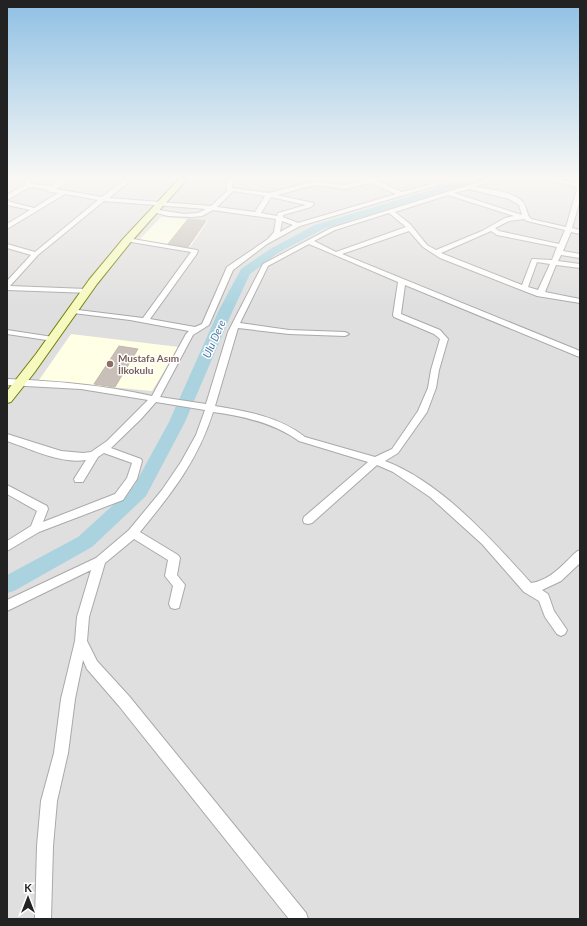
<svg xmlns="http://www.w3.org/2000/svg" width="587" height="926" viewBox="0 0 587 926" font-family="Lato,sans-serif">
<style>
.residential{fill:#e0dfdf}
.education{fill:#ffffe5}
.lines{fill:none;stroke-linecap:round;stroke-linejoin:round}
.river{fill:#aad3df;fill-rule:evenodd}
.building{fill:#c7bfb8;stroke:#c4b6ab}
.minor-casing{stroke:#a9a9a9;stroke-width:2}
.secondary-casing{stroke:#707d05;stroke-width:2}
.minor{fill:#fff;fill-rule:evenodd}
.secondary{fill:#f7fabf;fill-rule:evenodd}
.education-dot{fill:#8d6e63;stroke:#fff;stroke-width:1.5}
.labels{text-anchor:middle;stroke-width:3;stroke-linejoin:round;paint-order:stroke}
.education-label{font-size:10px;font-weight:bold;fill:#785e54;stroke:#fff;text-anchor:start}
.water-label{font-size:11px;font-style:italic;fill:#4a7aab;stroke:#fff}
</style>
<rect width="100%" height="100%" fill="#f2efe9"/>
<rect class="residential" x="7" y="177" width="573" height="742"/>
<g class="education">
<path d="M161 217 208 221 190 247 139 240Z"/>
<path d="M71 334 179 347 152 391 39 380Z"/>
</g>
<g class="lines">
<path class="river" d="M473 177H488L486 179 323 229 278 253 250 274 233 310 185 422 146 496 92 547 14 591 7 593V575L78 537 134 486 169 422 219 310 241 269 270 249 315 225Z"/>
</g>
<g class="building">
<path d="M188 219 206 221 188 247 168 244Z"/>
<path d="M119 346 138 349 115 387 94 384Z"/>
</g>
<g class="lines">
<g class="minor-casing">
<g id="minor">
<path d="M22 177H28L31 184 51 186 66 177H73L56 189 102 197 129 177H135L109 198 211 206 227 191 226 184 234 177H240L232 184V188L269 193 315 181 344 185 367 180 364 178 365 177H369L402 192 451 179V181L300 226 267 244 233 270 209 325 193 335 160 397 206 404 228 332 263 264 331 228 495 177H503L475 187C490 189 512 191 523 202 527 207 526 214 531 219L566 227 577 189 574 186 538 177H548L574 183 576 177H580V200L572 228 580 230V234L571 232 563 251 580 254V258L561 255 558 261 580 264V268L556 265 545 292 580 299V303L537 296 440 258 423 247 409 231 342 254 580 351V357L577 356 405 285 401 314 440 330 448 339 439 370 436 388 427 412 398 453 385 461C441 482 491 539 531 583 546 581 557 571 568 560 572 556 575 552 580 550L579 564 561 581 542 590 548 594 554 611 567 630 565 634 561 636 557 634 545 617 539 601 524 592 482 544 430 497 393 472 377 465 312 523 308 524 304 523 303 520 304 517 368 462 299 441C274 423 243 416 213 412 198 460 172 493 140 532L178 555 180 558 177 575 185 585 179 608 175 609 171 608 169 604 173 586 165 576 168 560 134 539 105 563 89 617 87 641 97 661 129 696 306 913 308 919H289L119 706 87 669 83 660 75 699 68 753 57 801 53 846 51 919H35L37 846 41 801 54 753 61 699 75 641 77 617 91 570 7 611V600L96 558 129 530 162 490 181 462 196 435 205 410 156 402 141 419 111 448 141 459 142 461 137 479 123 500 39 532 7 551V541L31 526 37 511 7 494V485L47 506 48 509 43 522 115 494 127 478 132 463 104 453 98 457 83 482H75L74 479 86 460C60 464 31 449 7 441V434L61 451 83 453 91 452 107 441 148 400 81 389 7 385V379C56 381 104 385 152 396L186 334 189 331 130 320 73 313 69 311 70 309 143 318 191 252 125 241 124 240 127 238 197 250 198 251 196 255 150 319 195 327 202 324 227 267 268 239 274 232 276 219 213 210 202 216 192 217 168 216 150 211 153 209 184 214 198 213 206 209 104 201 38 255 10 286 87 289H90V293L7 290V281L31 255 7 248V244L35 252 98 200 65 194 7 229V224L30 210 7 205V201L34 208 58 193 47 191V189L30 187 7 200V195L26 184ZM371 183 396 194 298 223 283 217V215L311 207 314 204 313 203 277 195 315 185 344 189ZM469 189 509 199 519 205 522 215 454 193ZM233 191 265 196 255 212 217 207ZM448 195 514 216 505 218 482 231 436 250 427 245 410 224 395 212ZM271 197 306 205 278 213 277 216 261 213ZM389 213 406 227 336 252 314 241 335 230ZM524 219 527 221 565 230 559 244 499 231 495 228 509 221ZM282 221 293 225 280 232ZM491 231 497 235 557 247 552 260 532 259 522 285 441 253ZM309 244 398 282 393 315 394 317 434 334 440 339 431 370 428 388 418 411 392 449 375 457 305 437C280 417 246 411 215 406L238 328 289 334 345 336 349 334 345 332 289 330 240 323 268 266ZM537 262 550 264 538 290 528 287Z"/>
<path d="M7 330 53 337 57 339 53 341 7 334Z"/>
</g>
</g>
<g class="secondary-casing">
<path id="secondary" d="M181 177H189L130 243 97 284 34 373 11 402 7 403V391L36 354 89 280 123 239Z"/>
</g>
<use href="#minor" class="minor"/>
<use href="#secondary" class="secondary"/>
</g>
<linearGradient id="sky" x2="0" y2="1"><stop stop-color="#8fc0e4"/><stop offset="0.58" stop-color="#f9f8f5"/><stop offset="1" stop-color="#f9f8f5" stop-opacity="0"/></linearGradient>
<rect width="587" height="307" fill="url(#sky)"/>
<circle class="education-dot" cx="110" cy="364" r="4"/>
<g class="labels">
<g class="education-label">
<text x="118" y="362">Mustafa Asım<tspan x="118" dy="12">İlkokulu</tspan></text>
</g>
<g class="water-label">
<text transform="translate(214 339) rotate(-66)" y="4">Ulu Dere</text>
</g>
</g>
<rect width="587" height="926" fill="none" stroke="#222222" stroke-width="16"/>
<g transform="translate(28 898)" stroke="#ffffff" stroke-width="3" paint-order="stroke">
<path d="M0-3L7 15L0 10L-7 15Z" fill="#222222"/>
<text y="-6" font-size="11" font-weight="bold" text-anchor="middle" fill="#222222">K</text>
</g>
</svg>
